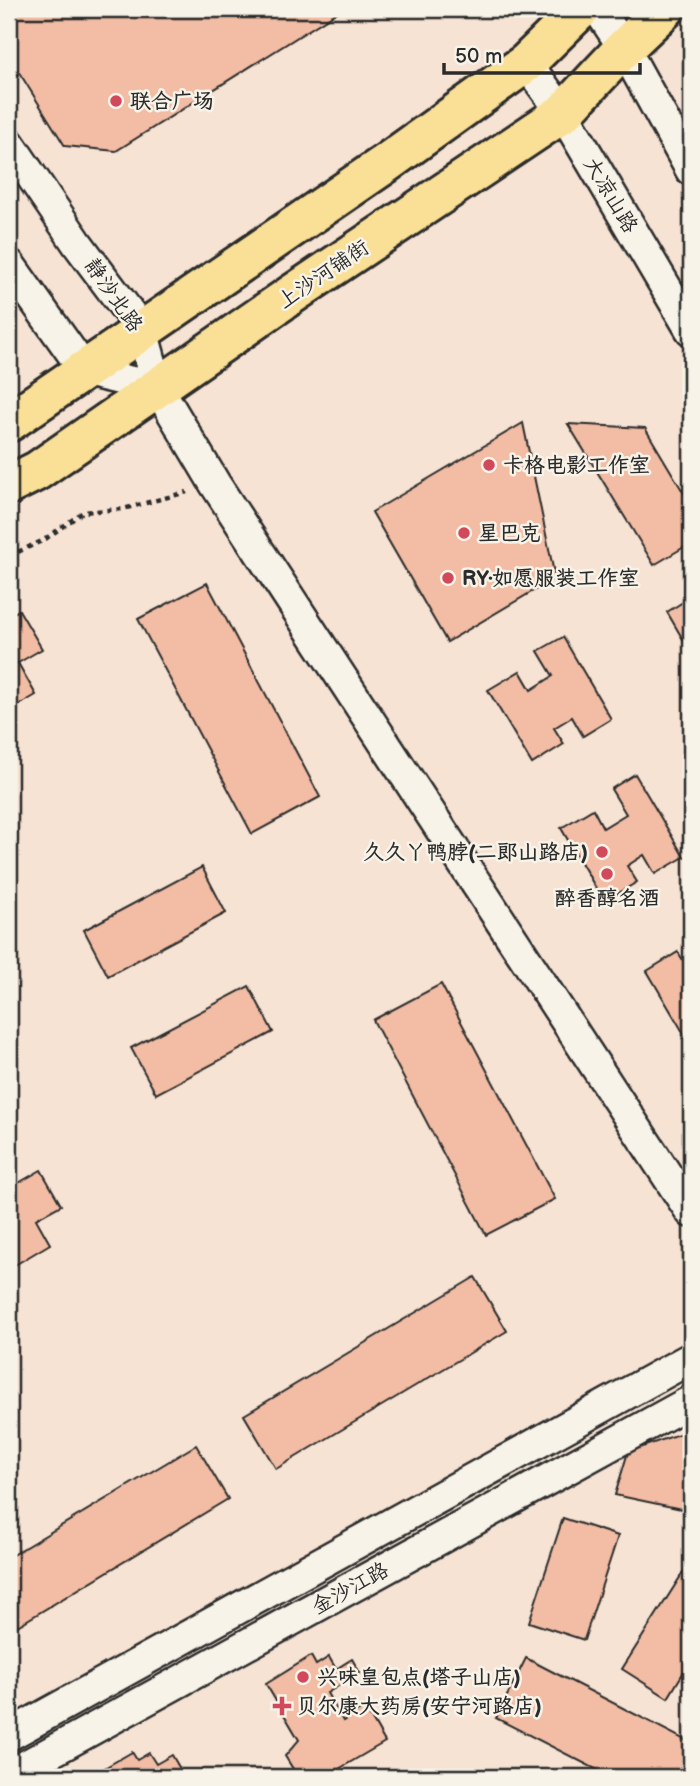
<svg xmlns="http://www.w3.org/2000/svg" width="700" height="1786" viewBox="0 0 700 1786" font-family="'Balsamiq Sans','LXGW WenKai TC',sans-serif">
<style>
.building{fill:#f2bda4;stroke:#2b2b2b;stroke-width:2}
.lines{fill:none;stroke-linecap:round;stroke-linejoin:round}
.minor-casing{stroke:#2b2b2b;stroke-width:35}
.major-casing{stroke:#2b2b2b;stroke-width:44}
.path{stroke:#2b2b2b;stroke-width:4.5;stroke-dasharray:5 5;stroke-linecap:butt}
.minor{stroke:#f7f3e8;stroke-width:30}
.major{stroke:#fadf96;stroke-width:38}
.poi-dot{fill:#d1495b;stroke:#f7f3e8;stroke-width:2.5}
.labels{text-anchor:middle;stroke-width:5;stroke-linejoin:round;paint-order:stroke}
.poi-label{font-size:21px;font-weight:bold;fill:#2b2b2b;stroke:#f7f3e8;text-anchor:start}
.street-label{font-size:21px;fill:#2b2b2b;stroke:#f7f3e8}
</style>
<rect width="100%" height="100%" fill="#f6e3d4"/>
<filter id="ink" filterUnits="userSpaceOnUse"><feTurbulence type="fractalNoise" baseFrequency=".0143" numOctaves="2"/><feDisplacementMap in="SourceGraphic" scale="14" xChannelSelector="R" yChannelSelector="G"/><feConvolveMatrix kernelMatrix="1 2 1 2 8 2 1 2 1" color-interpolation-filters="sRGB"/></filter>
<g filter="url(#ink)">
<g class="building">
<path d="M9 9H342L116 151 65 146 9 56Z"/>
<path d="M523 423 555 578 447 642 372 512Z"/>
<path d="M568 424 645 428 691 505V543L654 565Z"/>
<path d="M207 583 320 797 252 834 138 619Z"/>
<path d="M691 597V653L667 612Z"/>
<path d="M19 610 42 649 18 663 36 695 9 711V616Z"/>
<path d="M563 637 611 719 583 736 572 717 554 728 564 744 532 764 488 690 520 671 531 690 553 676 538 651Z"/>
<path d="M635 774 684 857 655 874 644 855 627 866 637 882 604 902 561 828 593 809 603 828 626 814 611 789Z"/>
<path d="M202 867 226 913 108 976 84 930Z"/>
<path d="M678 952 689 970 691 969 690 1044 647 971Z"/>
<path d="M441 984 555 1199 486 1235 373 1020Z"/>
<path d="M249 986 273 1032 156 1094 131 1048Z"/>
<path d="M41 1170 61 1205 36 1219 50 1244 15 1265 9 1255V1175L15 1185Z"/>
<path d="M475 1277 507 1331 276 1469 244 1415Z"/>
<path d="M687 1431 691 1434V1511L615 1495 628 1452Z"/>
<path d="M196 1445 228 1499 9 1631V1557Z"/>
<path d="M563 1518 618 1536 584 1640 529 1622Z"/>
<path d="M691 1560V1660L668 1698 622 1669Z"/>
<path d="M311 1656 316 1665 329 1657 336 1669 352 1659 360 1673 327 1693 343 1721 365 1707 385 1742 325 1777H298L285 1756 299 1740 266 1684Z"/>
<path d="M526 1658 691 1743V1777H611L496 1718Z"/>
<path d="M132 1752 137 1760 149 1753 156 1764 172 1755 180 1769 166 1777H89Z"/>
</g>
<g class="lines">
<g class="minor-casing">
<g id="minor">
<path d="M598 9 624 48 691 170"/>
<path d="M526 63 563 113 691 330"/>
<path d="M9 143 77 243 142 330 158 388 215 484 691 1212"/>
<path d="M9 264 85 371 158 388"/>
<path d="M9 1735 691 1358"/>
<path d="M9 1775 691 1401"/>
</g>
</g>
<g class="major-casing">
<g id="major">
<path d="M9 422 385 164 526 63 581 9"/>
<path d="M9 485 37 471 291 295 563 113 624 48 665 9"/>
</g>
</g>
<path class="path" d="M9 556 44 540 83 512 123 509 187 492"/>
<use href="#minor" class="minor"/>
<use href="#major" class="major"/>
</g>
</g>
<g class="poi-dot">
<circle cx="116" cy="101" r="7"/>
<circle cx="489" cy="465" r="7"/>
<circle cx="464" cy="533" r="7"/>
<circle cx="448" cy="578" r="7"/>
<circle cx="602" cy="852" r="7"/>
<circle cx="607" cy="874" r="7"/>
<circle cx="303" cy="1677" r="7"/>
<path d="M278.5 1695.5h7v7h7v7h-7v7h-7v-7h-7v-7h7z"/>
</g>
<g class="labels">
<g class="poi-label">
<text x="130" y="108">联合广场</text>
<text x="503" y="472">卡格电影工作室</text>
<text x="478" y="540">星巴克</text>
<text x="462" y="585">RY·如愿服装工作室</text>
<text x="588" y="859" text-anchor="end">久久丫鸭脖(二郎山路店)</text>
<text x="607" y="905" text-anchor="middle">醉香醇名酒</text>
<text x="317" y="1684">兴味皇包点(塔子山店)</text>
<text x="296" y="1713">贝尔康大药房(安宁河路店)</text>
</g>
<g class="street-label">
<text transform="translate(611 195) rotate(59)" y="7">大凉山路</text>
<text transform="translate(323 274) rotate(-34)" y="7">上沙河铺街</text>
<text transform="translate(114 295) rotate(55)" y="7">静沙北路</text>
<text transform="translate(350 1588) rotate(-29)" y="7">金沙江路</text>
</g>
</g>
<rect width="700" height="1786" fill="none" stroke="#f7f3e8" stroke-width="35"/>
<rect x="18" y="18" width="665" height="1751" fill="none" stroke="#2b2b2b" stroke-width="2.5" filter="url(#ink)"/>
<path d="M444 63v10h196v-10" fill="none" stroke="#2b2b2b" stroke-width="3.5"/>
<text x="455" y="63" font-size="21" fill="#2b2b2b" stroke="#f7f3e8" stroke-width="5" paint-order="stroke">50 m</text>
</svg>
